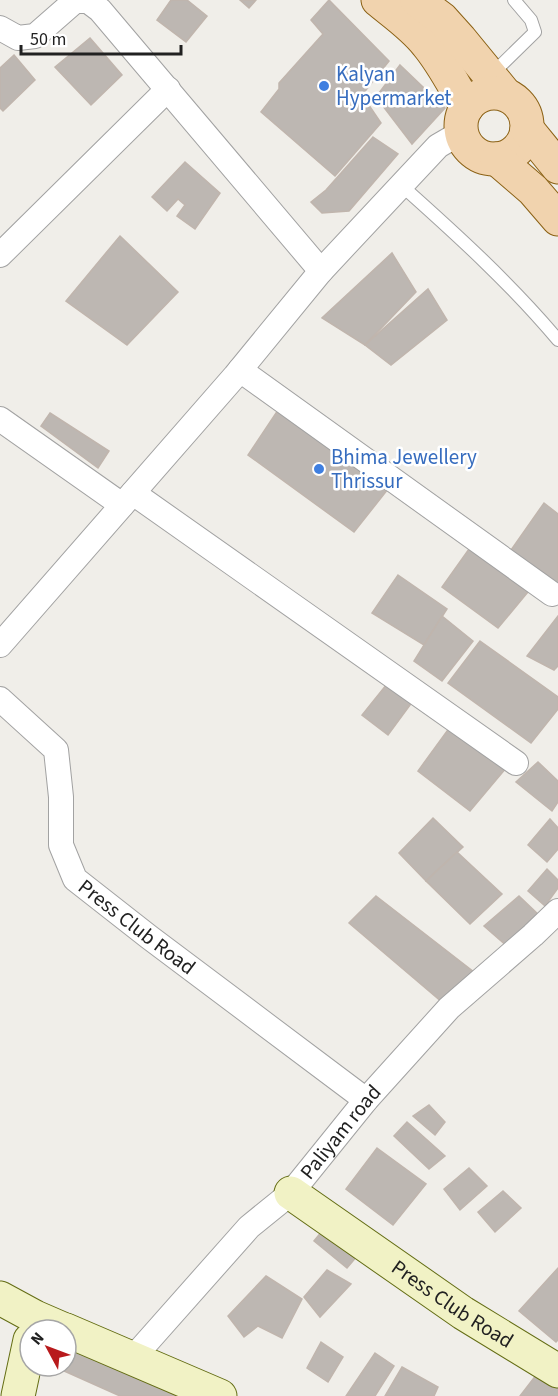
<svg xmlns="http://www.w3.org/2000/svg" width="558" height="1396" viewBox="0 0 558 1396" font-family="'Source Sans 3',sans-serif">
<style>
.building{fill:#bdb7b2;stroke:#c0b5ad;stroke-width:1.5}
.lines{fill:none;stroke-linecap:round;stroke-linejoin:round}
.lane-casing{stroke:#a2a2a2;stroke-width:14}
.street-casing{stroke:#a2a2a2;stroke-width:26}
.secondary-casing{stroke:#646d14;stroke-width:35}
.primary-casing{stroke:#8b6114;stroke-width:35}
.lane{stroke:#fff;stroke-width:12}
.street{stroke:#fff;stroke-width:24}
.secondary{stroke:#f1f2c5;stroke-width:33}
.primary{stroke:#f1d3ae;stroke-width:33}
.shop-dot{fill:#3f7fe0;stroke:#fff;stroke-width:2}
.labels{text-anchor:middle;stroke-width:5;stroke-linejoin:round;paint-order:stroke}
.shop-label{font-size:21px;fill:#366cbe;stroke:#fff;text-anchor:start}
.street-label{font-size:21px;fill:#212121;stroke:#fff}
</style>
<rect width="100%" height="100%" fill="#f0eee9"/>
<g class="building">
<path d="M171 0H187L207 16 186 42 157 20Z"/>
<path d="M240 0H256L249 8Z"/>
<path d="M329 0 389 61 362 95 381 123 335 176 261 112 279 89V83L323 34 311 20Z"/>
<path d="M90 38 122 75 91 105 55 67Z"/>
<path d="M14 55 35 80 3 111 0 108V68Z"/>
<path d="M400 65 445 108 412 144 376 97Z"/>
<path d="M373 137 398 154 349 211 322 213 311 202 326 190Z"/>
<path d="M185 162 220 193 195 229 177 216 185 205 178 199 167 211 152 197Z"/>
<path d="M120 236 178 292 127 345 66 301Z"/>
<path d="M392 253 416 292 365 345 322 318Z"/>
<path d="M428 289 447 320 391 365 365 345Z"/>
<path d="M280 407 392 484 354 532 248 455Z"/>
<path d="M50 413 109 451 98 468 41 426Z"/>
<path d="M544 503 558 514V583L511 550Z"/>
<path d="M469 549 528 592 498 628 442 587Z"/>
<path d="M398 575 447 609 424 645 372 613Z"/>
<path d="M442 616 473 641 442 681 414 661Z"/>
<path d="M558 616V666L554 670 527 656Z"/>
<path d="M480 641 558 697V709L531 743 448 683Z"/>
<path d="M387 684 413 701 388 735 362 715Z"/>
<path d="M450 727 507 767 470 811 418 771Z"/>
<path d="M538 762 558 781V802L552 811 516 782Z"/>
<path d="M433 818 463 847 426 881 399 853Z"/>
<path d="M550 819 558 828V849L547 862 528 845Z"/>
<path d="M457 852 502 894 470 924 426 881Z"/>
<path d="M547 869 558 880V888L545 906 528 891Z"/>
<path d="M376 896 483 979 449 1008 349 923Z"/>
<path d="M519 896 541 917 508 947 484 926Z"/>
<path d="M429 1105 445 1122 435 1135 413 1116Z"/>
<path d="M407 1122 445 1156 429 1169 394 1136Z"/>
<path d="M377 1148 426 1184 393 1225 346 1189Z"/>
<path d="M469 1168 487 1186 460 1210 444 1189Z"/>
<path d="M503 1191 521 1208 495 1232 478 1212Z"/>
<path d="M328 1224 364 1248 347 1268 314 1241Z"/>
<path d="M558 1268V1340L556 1342 519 1311Z"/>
<path d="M327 1270 351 1284 320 1317 304 1297Z"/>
<path d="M266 1276 302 1299 282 1338 258 1326 244 1337 228 1316Z"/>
<path d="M321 1342 343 1357 328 1382 307 1368Z"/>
<path d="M66 1345 177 1396H120L53 1366H66Z"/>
<path d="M375 1353 394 1366 375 1396H346Z"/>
<path d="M402 1367 438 1387 434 1396H385Z"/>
<path d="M540 1370 558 1384V1396H520Z"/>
</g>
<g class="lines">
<g class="lane-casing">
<g id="lane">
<path d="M491 75 535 32 531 20 514 0"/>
<path d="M401 185C456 234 511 284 558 340"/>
</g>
</g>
<g class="street-casing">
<g id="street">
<path d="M0 28 18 38 35 36 75 1H88L100 10 321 271"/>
<path d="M0 255 168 89"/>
<path d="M240 370 552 594"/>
<path d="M0 419 122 505"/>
<path d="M133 493 516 763"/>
<path d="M0 645 235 376 321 271 438 146 462 132"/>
<path id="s1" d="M0 699 56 750 61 797V845L75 879 149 937 366 1100"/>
<path id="s2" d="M132 1359 249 1227 291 1193 366 1100 449 1008 533 935 558 911"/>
</g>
</g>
<g class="secondary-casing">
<g id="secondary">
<path id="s3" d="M291 1193 463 1313 558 1371"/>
<path d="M0 1298 35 1317 65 1330"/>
<path d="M66 1330 220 1396"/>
<path d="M18 1396 30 1340"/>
</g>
</g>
<g class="primary-casing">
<g id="primary">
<path d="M378 0C395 14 414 27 427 44 443 63 454 86 467 107"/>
<path d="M417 0 442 19 460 39 505 94"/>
<circle cx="494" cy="126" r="33"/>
<path d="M527 129 558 167"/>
<path d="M497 159 533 190 558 219"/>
</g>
</g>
<use href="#lane" class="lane"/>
<use href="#street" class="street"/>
<use href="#secondary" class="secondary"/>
<use href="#primary" class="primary"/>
</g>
<g class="shop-dot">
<circle cx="324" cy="86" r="6"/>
<circle cx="319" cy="469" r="6"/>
</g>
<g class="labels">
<g class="shop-label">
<text x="336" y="81">Kalyan<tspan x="336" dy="24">Hypermarket</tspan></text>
<text x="331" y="464">Bhima Jewellery<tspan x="331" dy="24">Thrissur</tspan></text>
</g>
<g class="street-label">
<text dy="7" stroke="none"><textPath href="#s1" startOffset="286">Press Club Road</textPath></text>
<text dy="7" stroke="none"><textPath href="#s2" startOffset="309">Paliyam road</textPath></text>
<text dy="7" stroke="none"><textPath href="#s3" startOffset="196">Press Club Road</textPath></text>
</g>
</g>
<g transform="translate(48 1348) rotate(311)"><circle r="28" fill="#ffffff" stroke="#a6a6a6" stroke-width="1.5"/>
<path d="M0-4.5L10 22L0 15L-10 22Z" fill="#b81a1c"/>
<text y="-9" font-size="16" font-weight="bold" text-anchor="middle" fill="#212121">N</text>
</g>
<path d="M21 45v9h160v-9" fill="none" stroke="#212121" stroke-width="3"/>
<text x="30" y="45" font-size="18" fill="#212121" stroke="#ffffff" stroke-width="4.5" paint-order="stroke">50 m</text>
</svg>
